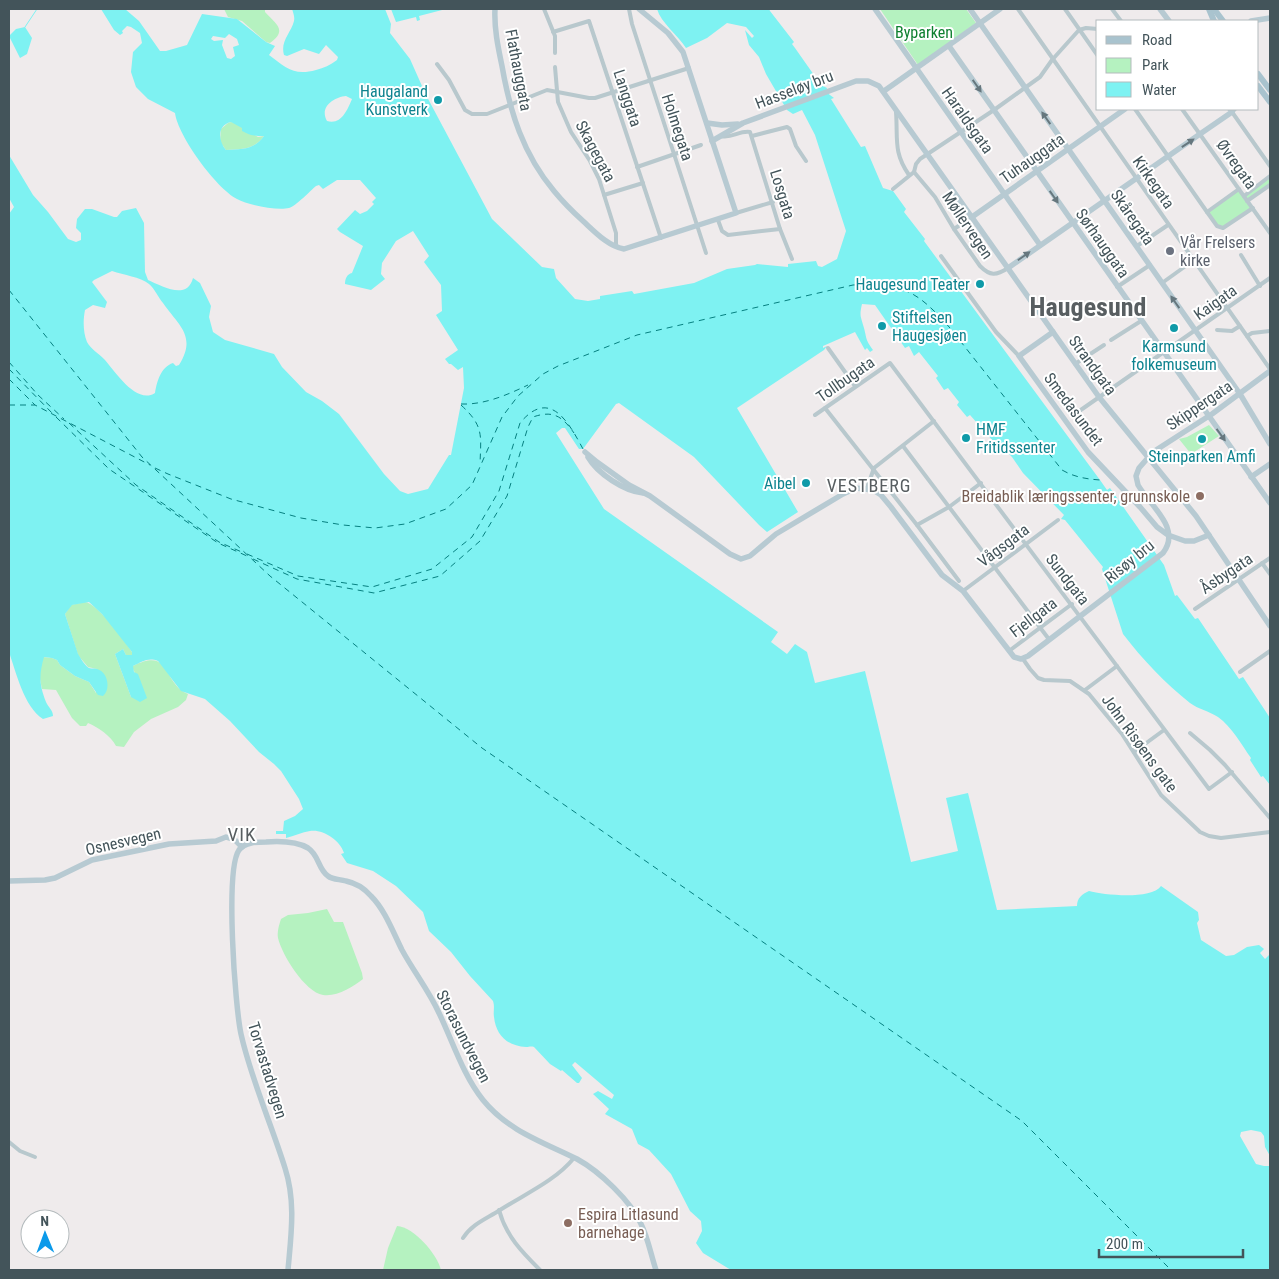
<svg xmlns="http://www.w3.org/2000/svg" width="1279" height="1279" viewBox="0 0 1279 1279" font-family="'Roboto Condensed',sans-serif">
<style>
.green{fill:#b5f2c0}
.water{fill:#7ef2f2;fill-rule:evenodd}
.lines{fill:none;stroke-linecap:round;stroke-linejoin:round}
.stream{stroke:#7ef2f2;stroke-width:1}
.ferry{stroke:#068080;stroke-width:1;stroke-dasharray:6 5;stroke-linecap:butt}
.street{stroke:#b8c8cd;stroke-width:4}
.secondary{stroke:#b7cad2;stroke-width:5.5}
.primary{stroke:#a9c3ce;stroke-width:6}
.oneway{fill:#66777e}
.culture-dot{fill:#0f9aa8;stroke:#fff;stroke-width:2}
.worship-dot{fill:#6b7280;stroke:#fff;stroke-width:2}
.education-dot{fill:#8d6e63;stroke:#fff;stroke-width:2}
.labels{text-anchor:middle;stroke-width:4;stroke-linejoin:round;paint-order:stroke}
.park-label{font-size:16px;fill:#0f8030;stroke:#fff}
.street-label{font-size:16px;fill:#43545a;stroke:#fff}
.culture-label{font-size:16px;fill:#0d838f;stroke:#fff;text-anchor:end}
.worship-label{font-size:16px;fill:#5b616d;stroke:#fff;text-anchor:start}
.education-label{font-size:16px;fill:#785e54;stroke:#fff;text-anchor:end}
.neighbourhood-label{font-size:18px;letter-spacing:1px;fill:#585e61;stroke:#fff}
.quarter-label{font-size:19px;letter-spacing:1px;fill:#585e61;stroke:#fff}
.town-label{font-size:26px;font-weight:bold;fill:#585e61;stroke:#fff}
</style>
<rect width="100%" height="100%" fill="#efebec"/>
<g class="green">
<path d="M224 9H265V12C276 24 288 30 270 43L266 42 242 21 228 17Z"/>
<path d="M880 9H966L976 23 918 65Z"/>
<path d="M231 122 236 123 258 137 264 136C254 150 242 149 226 150L220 142 221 129 228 123Z"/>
<path d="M1270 176V185L1248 201 1253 208 1225 227H1219L1207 212 1239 189 1244 195Z"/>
<path d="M1209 425 1219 436 1191 454 1179 439 1187 437Z"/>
<path d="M85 602C97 603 125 641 132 652V655H126L123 649 115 654 131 697 135 673 133 669V666C172 646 162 684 188 694L186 700 178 707 151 719 134 732 124 747 116 746C111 736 98 727 88 723L86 726H80L72 718 56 690 42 689 39 674 43 657 52 658 57 660 60 665 75 676 89 682 96 693 97 669 88 667 78 655 65 614 71 605Z"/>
<path d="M327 909 334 922H343L362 973 363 979C353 987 337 997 323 995 305 992 282 955 278 938 277 932 279 925 281 919L288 915 308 913Z"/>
<path d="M397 1226C414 1227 437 1254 441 1270H383L388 1248Z"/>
</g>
<g class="water">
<path d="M101 9H125L139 21 160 51H166L187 45 202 14 237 19 266 42 275 46 269 55C286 68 294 76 316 70 324 68 330 65 337 60L338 57 326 45 319 54 304 49 287 56 284 55C280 41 291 33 294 21 295 17 293 12 292 9H385L391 24 390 33 410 59 426 95 492 219 542 267 554 269 556 278 575 299 588 301 600 299V296L632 291 634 294 694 283 727 269 755 265 757 264 788 267V264L816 261 818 266 822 267 837 259 846 231 815 135 802 110 793 114 787 110 766 74 759 57 749 45 745 30 752 38 754 36 746 27 727 23 707 38 686 48C678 35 661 23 657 9H769L770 11 794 42 792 44 795 48 821 85 827 88 826 92 834 98 831 99 861 147 865 146 883 188 893 191 906 209 904 212 925 239 924 241 1100 480 1107 490 1110 488 1164 565 1175 596 1177 595 1195 619 1198 618 1239 679 1243 677 1270 718V785L1263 776 1261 777 1250 760 1251 758C1241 744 1232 727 1218 717 1209 711 1198 709 1190 703 1166 684 1142 659 1123 634L1102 569 1103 567 1065 520 1061 519 1064 515 1023 473 1012 457 995 440 993 441 970 415 967 417 957 405 959 402 948 388 944 390 936 378 938 376 919 352 914 356 909 346 905 348 875 305 862 304C859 317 861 316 864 328 867 339 865 339 873 350L870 352 867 348 865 350 855 332 823 346V348L827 346 824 350 737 408 798 512 767 532 759 525 694 457 619 403 616 404 583 449H579L565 428H562L556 433 604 509 778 632 771 642 787 654 795 644 807 652 815 683 865 671 911 862 958 851 946 798 968 793 997 910 1077 906C1077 898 1082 894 1089 891 1104 895 1151 900 1161 886L1198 912 1199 920 1197 923 1201 940 1226 956 1234 955 1247 947 1259 945 1264 949 1260 953 1265 959 1270 954V1156L1265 1147 1264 1136 1261 1132 1251 1130 1241 1132 1240 1136 1256 1164 1264 1166H1270V1270H731L703 1253 696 1243 702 1231 701 1221 690 1211 671 1174 649 1150 638 1144 632 1129 605 1114 609 1109 593 1094 598 1091 612 1099 614 1095 575 1062 572 1065 582 1078 579 1083H577L562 1070 561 1071 550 1064 534 1047C531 1046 529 1047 526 1047 507 1046 496 1035 494 1017 493 1012 495 1007 493 1001L470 976 451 952 429 931 423 912 396 886 373 871 347 863 341 854 344 853C340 840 323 829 310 831 302 832 294 836 286 838V834H276V831H283L284 821 295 816 303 809 299 799 281 771 274 764 259 752 230 721 205 699 181 691 158 661C148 657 142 662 133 666L134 672 138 674 147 698 140 702 131 697 115 654 123 649 126 655H132V652L102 614 89 602 72 605 65 614 78 654C81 658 84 665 89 668 92 669 94 668 97 669 108 672 111 689 103 696L98 695 89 682 75 676 60 665 57 660 52 658 44 657C39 675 39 684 46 702 48 707 53 710 53 716L43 719C24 707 16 672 9 652V214L14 207 9 198V155L33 195 48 212 68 239 76 242 81 240V233L76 228 77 219 85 209H92L114 217H117L122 211 136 208 144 223 145 272 148 280C162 286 187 301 193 278L200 283 211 306 209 317 213 332 225 340 274 354 282 367 306 392 322 401 339 414 384 474 400 491 408 494 428 489 449 455H451L464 388 463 367 458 370 451 364H449L445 359 458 350 436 315 442 311 441 285 424 262 429 256 413 231 396 241 382 263 381 274 385 279 371 290 345 284C345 279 347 274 352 273L363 246 340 232 337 229 355 210 360 214 367 211 374 204 372 202 376 198 360 180H337L323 189 319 185 316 186C310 191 296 206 289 208 277 211 248 205 237 199 216 188 178 136 175 113L148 99 136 87 131 72 133 52 142 43 140 33 131 27 127 26 122 31 123 33 120 35 114 30ZM229 34 237 39 239 45 233 47 235 56 231 59 227 58 222 45 223 40 214 41 211 39 213 36 225 38ZM346 96 352 99C347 111 341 125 327 121 319 107 334 97 346 96ZM231 122 242 128V131C251 136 255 136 264 136 254 150 242 149 226 150 218 141 217 125 231 122ZM112 271C124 275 140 277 149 284 155 289 158 297 163 303 179 326 197 336 179 365L176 366 173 363C161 367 157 381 155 393 136 405 115 371 104 359 99 354 90 348 87 342 83 332 83 320 85 310L93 305 105 308 107 302 92 282 94 280Z"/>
<path d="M391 9H446L419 16 420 20 417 21 416 17 396 22Z"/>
<path d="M25 27 32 38 27 54 20 58 9 36 16 29Z"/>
</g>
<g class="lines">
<path class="stream" d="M25 27 37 9"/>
<g class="ferry">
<path d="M9 290 142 457 270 576 482 748 1022 1121 1171 1270"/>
<path d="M9 362 38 395 64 419"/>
<path d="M9 369 53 414"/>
<path d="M9 379 35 405 150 465"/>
<path d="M461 404C484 405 507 395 528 385"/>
<path d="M9 405H35"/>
<path d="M461 405C484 426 481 435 480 464"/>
<path d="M56 417 109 469 218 543 247 556"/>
<path d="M69 423 136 485 219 542 244 553"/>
<path d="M155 468 168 474 231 499 301 518 343 525 375 528 405 524 446 509 472 485 502 417 518 396 543 374 558 366 637 335 853 285C904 283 917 291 950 328L1062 470C1074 477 1086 479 1100 480"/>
<path d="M247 554 298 576 372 587 432 569 472 537 499 491 520 423C550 387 569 423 583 449"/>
<path d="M253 559 297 579 374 593 440 576 480 541 507 496 528 427 533 417C553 410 562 416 574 433"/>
</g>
<g class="street">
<path d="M544 9 555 36V53"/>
<path d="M629 9 632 24 706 253"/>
<path d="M1018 9 1270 369"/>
<path d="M1065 9 1098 56"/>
<path d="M1112 9 1121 21"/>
<path d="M553 32 589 21 661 238"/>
<path d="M437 64 449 80 465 110 472 114H487L547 90 589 98H595L689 68"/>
<path d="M555 67 558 102 571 132 590 161 599 179 616 233V246"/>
<path d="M1135 109 1207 212 1239 189"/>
<path d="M1182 109 1270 233"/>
<path d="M1235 109 1232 112 1270 166"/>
<path d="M896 112C898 139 893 152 909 175"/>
<path d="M721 136C731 139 740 130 750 132L780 229 792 259"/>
<path d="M752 136 787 127 790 129 796 146 806 161"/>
<path d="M637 167 701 145"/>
<path d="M914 172 916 164 920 159 994 110 1040 77 1052 60 1079 30 1086 28 1098 29"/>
<path d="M893 189 914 172 935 197 954 229 980 266C990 276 996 276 1008 268"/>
<path d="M604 195 643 183"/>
<path d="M1244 196 1270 176"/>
<path d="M1247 201 1270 185"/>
<path d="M1207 212 1217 226 1223 228 1253 208"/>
<path d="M736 213 773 202"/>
<path d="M718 220 722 231 728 235 780 229"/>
<path d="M954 229 972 217"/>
<path d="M1137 246 1168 225"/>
<path d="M1241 255 1260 286"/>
<path d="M941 256 996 332 1019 356"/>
<path d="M1162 283 1194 260"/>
<path d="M1117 287 1150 265"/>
<path d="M1217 330 1232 331 1240 326"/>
<path d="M1247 336 1252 333 1270 331"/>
<path d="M1111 340 1141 321"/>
<path d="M828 348 855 386"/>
<path d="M1075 364 1104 345"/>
<path d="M825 408 917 525 959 581"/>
<path d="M1075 414 1270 278"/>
<path d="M815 415 890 363 1209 789 1232 772"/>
<path d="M903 446 1048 638"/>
<path d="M874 468 934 421"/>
<path d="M867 488 874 468"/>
<path d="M917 525 949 507 981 483"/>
<path d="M1262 563 1270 574"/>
<path d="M963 591 1058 520"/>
<path d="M1195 609 1270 558"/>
<path d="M1009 651 1072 604"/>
<path d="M1023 659 1030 669 1038 678 1044 680 1070 681 1089 694 1122 734 1161 795 1200 832 1209 836 1221 838 1270 832"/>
<path d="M1240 672 1270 651"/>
<path d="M1085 690 1117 666"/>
<path d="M1190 733 1210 750 1225 765 1270 818"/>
<path d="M1134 752 1164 730"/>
<path d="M9 1142 20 1151 35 1157"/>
<path d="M499 1210C506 1236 522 1252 540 1270"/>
<path d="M463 1238C472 1224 486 1219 500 1210 525 1194 555 1181 574 1158"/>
</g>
<g class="secondary">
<path d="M495 9C494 28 498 47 502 66 510 112 523 154 554 191 563 202 573 212 583 221 595 232 608 246 624 249L736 213 683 52 668 33 639 9"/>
<path d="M875 9 1040 245"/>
<path d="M970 9 1240 394 1270 444"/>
<path d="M1160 9 1169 21"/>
<path d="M1251 21 1270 18"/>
<path d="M949 46 1270 503"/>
<path d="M884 91 1000 9"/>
<path d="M707 123 722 125 738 124"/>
<path d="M712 141 743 123 856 81H868L879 86 1099 397 1196 516 1270 626"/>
<path d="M972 217 1125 109"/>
<path d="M1008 268 1200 134 1232 112 1230 109"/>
<path d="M1053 332 1019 356 1088 452 1140 507 1157 527 1168 535 1185 541H1194L1209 535"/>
<path d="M585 452 597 462 629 485 650 496 730 554 741 559 750 556 776 534 843 494 856 488 873 490 881 495 891 507 942 575 963 591 1014 657 1021 659 1028 656 1163 553C1182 528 1150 506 1138 485L1136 476 1139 468 1153 452 1212 414 1270 371"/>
<path d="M588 457C598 474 624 491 643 493"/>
<path d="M1251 477 1270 464"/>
<path d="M9 881 45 880 55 878 92 860 169 844 216 841 226 837 235 840 242 847"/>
<path d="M288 1270C291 1235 296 1202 285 1168 271 1123 251 1079 241 1034 235 1006 225 870 239 850 245 842 257 842 266 842 280 841 296 841 308 848 319 855 318 869 328 876 333 880 340 879 346 881 356 883 364 888 371 896 385 910 393 932 402 950 414 972 429 991 439 1013 453 1042 463 1075 483 1100 508 1131 543 1142 577 1159 599 1171 631 1201 641 1224 648 1238 651 1255 656 1270"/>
</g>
<g class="primary">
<path d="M1209 9 1214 21"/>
<path d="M1214 9 1223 21"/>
<path d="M1258 74 1270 90"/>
<path d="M1258 86 1270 102"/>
</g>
</g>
<defs><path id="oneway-solid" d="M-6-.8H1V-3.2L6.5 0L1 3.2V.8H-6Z" transform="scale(1.25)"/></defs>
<g class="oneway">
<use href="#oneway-solid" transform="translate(977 86) rotate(55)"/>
<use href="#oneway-solid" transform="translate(1046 118) rotate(-125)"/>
<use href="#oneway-solid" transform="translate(1188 143) rotate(-34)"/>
<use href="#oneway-solid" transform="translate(1054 197) rotate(55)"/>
<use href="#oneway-solid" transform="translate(1024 256) rotate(-35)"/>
<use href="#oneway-solid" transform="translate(1175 302) rotate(-125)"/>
<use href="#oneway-solid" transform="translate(1221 435) rotate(54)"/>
</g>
<g class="culture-dot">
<circle cx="438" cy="100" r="5"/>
<circle cx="980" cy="284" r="5"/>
<circle cx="882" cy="326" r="5"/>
<circle cx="1174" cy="328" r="5"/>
<circle cx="966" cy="438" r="5"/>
<circle cx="1202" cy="439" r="5"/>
<circle cx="806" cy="483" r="5"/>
</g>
<circle class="worship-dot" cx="1170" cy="251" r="5"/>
<g class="education-dot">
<circle cx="1200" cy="496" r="5"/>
<circle cx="568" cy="1223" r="5"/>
</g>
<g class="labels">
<g class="park-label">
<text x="924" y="38">Byparken</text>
</g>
<g class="street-label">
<text transform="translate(519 70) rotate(79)" y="6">Flathauggata</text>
<text transform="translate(794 89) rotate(-21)" y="6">Hasseløy bru</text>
<text transform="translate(628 98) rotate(72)" y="6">Langgata</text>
<text transform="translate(968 120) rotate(55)" y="6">Haraldsgata</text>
<text transform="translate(678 127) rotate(72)" y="6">Holmegata</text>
<text transform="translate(596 151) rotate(62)" y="6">Skagegata</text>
<text transform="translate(1032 158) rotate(-35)" y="6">Tuhauggata</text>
<text transform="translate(1237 164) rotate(55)" y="6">Øvregata</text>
<text transform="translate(1154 182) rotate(55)" y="6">Kirkegata</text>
<text transform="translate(783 194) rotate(73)" y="6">Losgata</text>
<text transform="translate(1133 217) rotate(55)" y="6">Skåregata</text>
<text transform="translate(968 225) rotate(56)" y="6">Møllervegen</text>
<text transform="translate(1103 243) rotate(55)" y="6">Sørhauggata</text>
<text transform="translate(1215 302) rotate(-35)" y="6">Kaigata</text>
<text transform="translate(1093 365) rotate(54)" y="6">Strandgata</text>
<text transform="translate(845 379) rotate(-35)" y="6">Tollbugata</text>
<text transform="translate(1199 405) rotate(-34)" y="6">Skippergata</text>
<text transform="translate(1074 409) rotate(53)" y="6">Smedasundet</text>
<text transform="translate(1003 545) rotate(-37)" y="6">Vågsgata</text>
<text transform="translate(1129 561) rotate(-39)" y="6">Risøy bru</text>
<text transform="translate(1226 573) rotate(-34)" y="6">Åsbygata</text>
<text transform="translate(1068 579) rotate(52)" y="6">Sundgata</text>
<text transform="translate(1033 617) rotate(-37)" y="6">Fjellgata</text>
<text transform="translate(1140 743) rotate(54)" y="6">John Risøens gate</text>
<text transform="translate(123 841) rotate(-13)" y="6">Osnesvegen</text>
<text transform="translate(464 1036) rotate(63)" y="6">Storasundvegen</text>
<text transform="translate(268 1070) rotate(73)" y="6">Torvastadvegen</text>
</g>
<g class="culture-label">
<text x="428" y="97">Haugaland<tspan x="428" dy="18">Kunstverk</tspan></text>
<text x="970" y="290">Haugesund Teater</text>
<text x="892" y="323" text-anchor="start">Stiftelsen<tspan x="892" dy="18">Haugesjøen</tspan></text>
<text x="1174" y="352" text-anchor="middle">Karmsund<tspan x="1174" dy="18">folkemuseum</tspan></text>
<text x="976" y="435" text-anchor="start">HMF<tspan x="976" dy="18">Fritidssenter</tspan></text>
<text x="1202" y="462" text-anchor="middle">Steinparken Amfi</text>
<text x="796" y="489">Aibel</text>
</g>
<g class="worship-label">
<text x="1180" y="248">Vår Frelsers<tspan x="1180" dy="18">kirke</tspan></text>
</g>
<g class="education-label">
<text x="1190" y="502">Breidablik læringssenter, grunnskole</text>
<text x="578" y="1220" text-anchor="start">Espira Litlasund<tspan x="578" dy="18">barnehage</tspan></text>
</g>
<g class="neighbourhood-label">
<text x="869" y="492">VESTBERG</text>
</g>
<g class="quarter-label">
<text x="242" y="841">VIK</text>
</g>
<g class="town-label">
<text x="1088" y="316">Haugesund</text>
</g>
</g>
<rect width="1279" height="1279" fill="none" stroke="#43545a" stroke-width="20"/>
<rect x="1096" y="20" width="162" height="90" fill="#ffffff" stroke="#b4bbbd"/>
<rect x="1106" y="36" width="25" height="8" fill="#a9c3ce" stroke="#b4bbbd"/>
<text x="1142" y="45" font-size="15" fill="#43545a">Road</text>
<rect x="1106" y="58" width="25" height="15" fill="#b5f2c0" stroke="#b4bbbd"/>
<text x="1142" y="70" font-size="15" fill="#43545a">Park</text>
<rect x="1106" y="82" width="25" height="15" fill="#7ef2f2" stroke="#b4bbbd"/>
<text x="1142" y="95" font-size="15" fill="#43545a">Water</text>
<g transform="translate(45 1234) rotate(359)"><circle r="24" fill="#ffffff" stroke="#b4bbbd"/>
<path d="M0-4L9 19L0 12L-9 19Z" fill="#0b9aea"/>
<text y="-8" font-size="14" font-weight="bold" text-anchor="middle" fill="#43545a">N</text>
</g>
<path d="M1099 1249v8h144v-8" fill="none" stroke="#43545a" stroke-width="2.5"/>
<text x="1106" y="1249" font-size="15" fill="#43545a" stroke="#ffffff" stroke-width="4" paint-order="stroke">200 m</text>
</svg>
